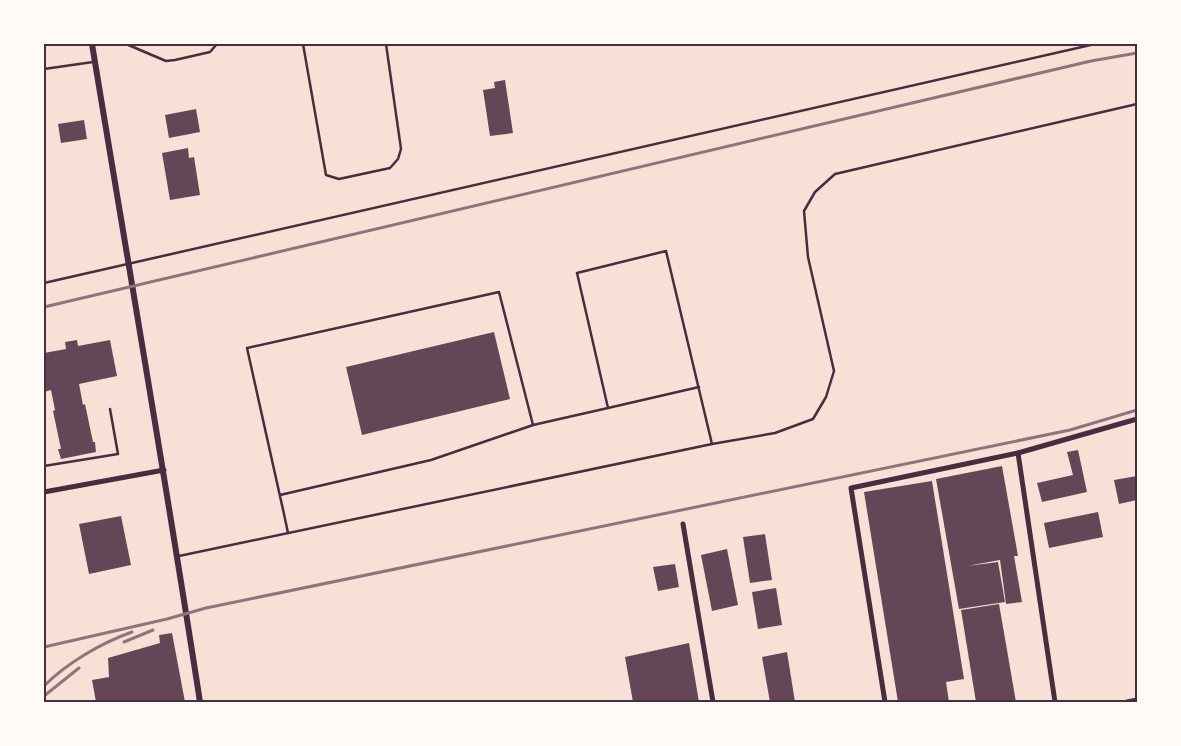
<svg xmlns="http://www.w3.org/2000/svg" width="1181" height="746" viewBox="0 0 1181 746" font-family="'PT Sans',sans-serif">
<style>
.building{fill:#644757}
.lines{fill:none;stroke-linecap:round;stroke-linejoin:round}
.service{stroke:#4a2c40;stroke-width:2.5}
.minor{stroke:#4a2c40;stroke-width:5}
.tertiary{stroke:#4a2c40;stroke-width:6}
.rail{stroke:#8f747c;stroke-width:3}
.neatline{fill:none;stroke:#4a2c40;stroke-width:2}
</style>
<rect width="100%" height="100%" fill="#f7e1d7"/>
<g class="building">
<path d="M505 80 513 133 490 136 483 90 495 88 494 82Z"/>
<path d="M196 109 200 132 169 138 165 115Z"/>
<path d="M84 120 87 139 61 143 58 124Z"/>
<path d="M188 148 189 158 194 157 200 195 170 200 162 153Z"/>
<path d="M494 332 510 399 362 435 346 367Z"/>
<path d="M77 340 78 346 110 340 117 376 79 384 83 405 85 404 93 442H95L96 452 61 459 58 449H61L53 411 55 410 51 390 44 392V353L66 349 65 342Z"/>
<path d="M1078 450 1087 492 1042 502 1037 483 1073 475 1067 452Z"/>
<path d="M1002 466 1018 556H1014L1022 602 1006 604 1000 560 967 566 998 562 1005 602 959 609 936 479Z"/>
<path d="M1137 476V500L1119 504 1114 480Z"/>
<path d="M932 481 964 679 946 682 949 702H898L864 492Z"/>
<path d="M1098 512 1103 537 1049 548 1044 523Z"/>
<path d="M121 516 131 565 89 574 79 524Z"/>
<path d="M765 534 772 580 750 583 743 537Z"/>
<path d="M727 549 738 605 712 611 701 555Z"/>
<path d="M675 564 679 587 658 591 653 567Z"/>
<path d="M776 588 782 625 758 629 752 592Z"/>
<path d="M999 604 1016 702H976L961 610Z"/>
<path d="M172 633 185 702H96L92 680 109 677 108 658 160 643 159 635Z"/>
<path d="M689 643 699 702H633L625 657Z"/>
<path d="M787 652 795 702H770L762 657Z"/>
</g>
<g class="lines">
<g class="service">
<path d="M126 44 166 61 175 60 210 52 217 44"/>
<path d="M303 44 326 175 339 179 390 168 398 159 401 149 386 44"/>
<path d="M44 69 93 62"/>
<path d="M44 283 1095 44"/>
<path d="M608 408 699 387"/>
<path d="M533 425 608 408 577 273 666 251 712 444"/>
<path d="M44 466 118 454 110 409"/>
<path d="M280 495 431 460 533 425 499 292 247 348 284 514 288 533"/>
<path d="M179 556 712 444 775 433 813 419 826 397 834 371 808 257 804 211 815 192 835 174 1137 104"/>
</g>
<g class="minor">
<path d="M1018 453 1055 702"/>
<path d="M44 492 164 470"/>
<path d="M683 524 713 702"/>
<path d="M885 702 851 488 1018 453 1137 419"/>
<path d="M1127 702 1137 700"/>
</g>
<path class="tertiary" d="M92 44C128 263 166 482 200 702"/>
<g class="rail">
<path d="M44 307 1091 61 1137 53"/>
<path d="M124 642 153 630"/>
<path d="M44 647 167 619 206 608 1070 430 1137 410"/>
<path d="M44 686C67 663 101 643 132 632"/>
<path d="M44 696 79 668"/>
</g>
</g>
<rect width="1181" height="746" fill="none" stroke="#fffaf5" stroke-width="90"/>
<rect x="45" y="45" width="1091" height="656" class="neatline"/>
</svg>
